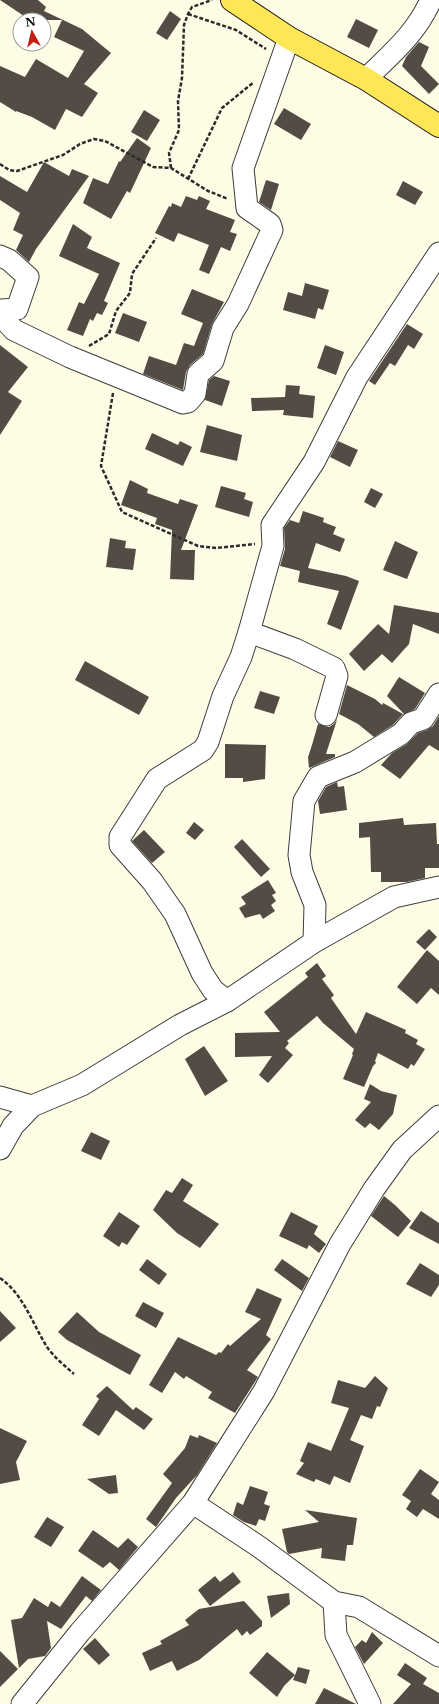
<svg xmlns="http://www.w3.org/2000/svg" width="439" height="1704" viewBox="0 0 439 1704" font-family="'Libre Baskerville',serif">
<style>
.building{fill:#534c45}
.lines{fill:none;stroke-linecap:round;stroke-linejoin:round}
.minor-casing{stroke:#3d3d3d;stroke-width:23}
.major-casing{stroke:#1b1b1b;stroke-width:24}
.path{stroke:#2c2c2c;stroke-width:2.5;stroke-dasharray:4 2;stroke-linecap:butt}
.minor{stroke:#fff;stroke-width:21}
.major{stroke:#ffe656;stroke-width:22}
</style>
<rect width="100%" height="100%" fill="#fffce6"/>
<g class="building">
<path d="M0 0H38L46 7 44 11 82 29 111 53 84 84 98 93 82 117 66 109 55 130 32 117 16 111V112L0 102V66L25 77 36 59 68 78 84 51 54 37 62 20H30Z"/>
<path d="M170 11 181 19 167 40 156 33Z"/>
<path d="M356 19 378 30 369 48 347 37Z"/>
<path d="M419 42 429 47 421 66 439 84 429 94 402 66 406 57Z"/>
<path d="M284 108 311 124 301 140 274 124Z"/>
<path d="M144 110 160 120 147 141 131 132Z"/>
<path d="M137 138 151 148 130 193 127 191 111 219 83 203 93 178 108 184 119 161 120 162Z"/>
<path d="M44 162 69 176 72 169 89 176 36 249 29 262 16 250 23 235 13 230 20 213 0 200V176L27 192Z"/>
<path d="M266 180 279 184 271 210 259 202Z"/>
<path d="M403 181 423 192 415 205 396 195Z"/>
<path d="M186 196 197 200 199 196 210 201 206 209 235 220 230 232 237 234 230 251 221 247 209 274 199 270 209 245 178 233 174 242 155 233 169 206 171 207 172 203 181 207Z"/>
<path d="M73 224 92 237 87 248 120 263 104 301 108 303 102 315 97 313 93 321 90 319 83 336 67 330 79 302 84 304 99 274 59 256Z"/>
<path d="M305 283 329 290 323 310 318 308 315 319 283 310 288 292 302 296Z"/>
<path d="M192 289 224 302 212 324 203 354 190 365 186 372 183 390 143 374 149 356 176 365 184 343 194 346 203 323 181 314Z"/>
<path d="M123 313 147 322 139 342 115 333Z"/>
<path d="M407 324 423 334 414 349 408 345 395 366 390 363 375 385 369 381Z"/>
<path d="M0 345 28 367 8 392 22 401 0 435Z"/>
<path d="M325 345 344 352 336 375 317 368Z"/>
<path d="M214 376 230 381 222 406 205 400 209 380Z"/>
<path d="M286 385 300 386 299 394 315 396 313 418 283 415 284 410 252 411 251 398 285 397Z"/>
<path d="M207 425 242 435 237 461 200 452Z"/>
<path d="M152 433 178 445 180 441 192 447 183 466 145 449Z"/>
<path d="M338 441 358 450 350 467 330 457Z"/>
<path d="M130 480 148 489 147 493 178 504 180 499 198 505 181 550H195L194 580 170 579 172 530 155 524 157 518 121 505Z"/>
<path d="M221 486 246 493 244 499 253 502 249 517 215 507Z"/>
<path d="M371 488 383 494 375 508 364 502Z"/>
<path d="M303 511 324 518 323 522 336 527 333 534 345 539 340 552 316 543 308 568 346 576 359 581 341 630 327 624 339 591 298 582 300 571 280 566 285 549 284 528 290 520 299 523Z"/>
<path d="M110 538 126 541 125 548 136 549 133 570 106 567Z"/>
<path d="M395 541 418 552 407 579 383 570Z"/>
<path d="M394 605 439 613V634L413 624 409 644 392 663 382 654 364 671 349 654 378 624 389 634Z"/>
<path d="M85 661 149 697 139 715 75 680Z"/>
<path d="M399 677 425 693 415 709 404 714 387 696Z"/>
<path d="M347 685 375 699 382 705 383 703 403 714 393 725 374 737 358 724 339 714Z"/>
<path d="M260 691 280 697 274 714 254 708Z"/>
<path d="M439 716V751L429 745 400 779 381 765 392 753 407 744 418 733 427 730 433 726Z"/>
<path d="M337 720 326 754H335V757L309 768 308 757 312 745H314H312L318 724 329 727 334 724Z"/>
<path d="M225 744 266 745 265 779 243 782V778H225Z"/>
<path d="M337 782 338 787 344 786 347 810 320 814 318 801 326 787Z"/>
<path d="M403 818 404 825 436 823 437 844H439V868H425V878L407 882H381V872H371L370 837 359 838V823Z"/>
<path d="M194 822 204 830 195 840 186 833Z"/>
<path d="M144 830 165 852 152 863 132 841Z"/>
<path d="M242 839 270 869 261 877 234 847Z"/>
<path d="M268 880 276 893 272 895 276 901 271 905 275 911 263 919 260 914 245 918 239 908 246 904 241 897Z"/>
<path d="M429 929 437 937 425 950 416 942Z"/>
<path d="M427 950 439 961V995L431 988 417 1004 397 987Z"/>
<path d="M317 963 326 976 322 979 334 995 331 998 356 1034 366 1012 406 1030 405 1033 418 1040 416 1044 425 1049 414 1066 411 1064 408 1069 378 1053 375 1061 376 1063 373 1066 364 1087 343 1079 353 1055 352 1054 354 1049 323 1023 317 1016 287 1041 289 1043 285 1048 293 1055 268 1083 259 1075 272 1056 235 1057V1033L280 1032 264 1012 308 977 305 973Z"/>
<path d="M204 1046 228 1081 205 1096 185 1059Z"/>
<path d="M370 1084 381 1091 397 1095 393 1114 379 1130 370 1123 365 1128 355 1120 371 1102 364 1099Z"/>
<path d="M91 1132 110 1141 101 1160 81 1151Z"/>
<path d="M182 1178 193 1185 183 1201 219 1224 200 1248 177 1233 153 1210 166 1190 172 1193Z"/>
<path d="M384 1196 395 1205 411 1221 398 1237 371 1216Z"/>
<path d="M421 1211 439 1223V1244L409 1228Z"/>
<path d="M119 1212 140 1226 127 1245 122 1242 119 1247 103 1236Z"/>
<path d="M291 1212 318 1226 314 1234 326 1244 319 1253 309 1245 307 1249 279 1236Z"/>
<path d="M147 1259 167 1274 159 1285 139 1270Z"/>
<path d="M282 1259 309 1278 302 1291 274 1270Z"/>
<path d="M420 1263 439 1275V1285L431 1297 406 1284Z"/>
<path d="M257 1288 282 1299 266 1335 271 1339 247 1370 258 1377 235 1413 208 1398 212 1392 186 1376 184 1379 175 1372 162 1393 149 1385 178 1337 216 1355 219 1352 221 1353 228 1344 230 1346 261 1319 245 1312Z"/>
<path d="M143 1302 164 1313 156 1328 135 1316Z"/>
<path d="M0 1311 16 1328 0 1342Z"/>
<path d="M77 1312 99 1332 141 1355 130 1375 67 1340 58 1332Z"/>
<path d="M375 1376 388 1388 380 1407 377 1406 372 1419 361 1415 350 1440 364 1446 350 1483 334 1476 330 1485 316 1479 314 1482 296 1474 304 1463 300 1461 308 1442 331 1451 349 1408 331 1403 338 1380 365 1388Z"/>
<path d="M107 1386 133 1410 136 1407 153 1419 144 1430 116 1410 99 1436 82 1425 99 1399 96 1396Z"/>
<path d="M0 1428 27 1441 16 1462 20 1480 0 1484Z"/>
<path d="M190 1435 198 1438 199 1435 217 1443 197 1475 176 1498 156 1527 146 1519 172 1483 163 1474 185 1448Z"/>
<path d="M420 1469 439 1482 431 1494 439 1500V1519L423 1509 417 1517 406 1509 411 1501 402 1495Z"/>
<path d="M116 1475 118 1493 109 1494 87 1479Z"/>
<path d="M250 1486 268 1492 264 1504 270 1506 265 1521 259 1519 256 1526 244 1522 233 1515 237 1502 243 1505Z"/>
<path d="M305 1510 357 1518 353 1545H347L345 1561 321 1558 322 1548 289 1554 287 1552 282 1529 319 1522Z"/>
<path d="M47 1517 64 1527 51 1547 34 1537Z"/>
<path d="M93 1530 118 1548 128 1538 138 1547 119 1570 110 1562 103 1568 78 1551Z"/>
<path d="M233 1572 241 1582 210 1606 198 1590 215 1576 220 1582Z"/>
<path d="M82 1576 101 1590 92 1601 86 1596 61 1629 47 1621 51 1648 45 1656 28 1659 19 1668 11 1620 22 1618 34 1598 48 1607 51 1601 60 1607Z"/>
<path d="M289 1593 290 1604 271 1618 267 1596Z"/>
<path d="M244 1601 262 1621V1626L250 1635 247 1631 242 1636 237 1629 199 1660 177 1671 172 1661 150 1671 142 1653 162 1644 160 1641 189 1625 185 1620 199 1609Z"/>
<path d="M372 1632 383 1643 364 1664 355 1647 362 1640 366 1643Z"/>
<path d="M95 1638 110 1655 99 1665 83 1649Z"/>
<path d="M0 1651 18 1669 0 1687Z"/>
<path d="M267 1652 295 1675 298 1667 310 1670 306 1684 293 1680 295 1675 284 1686 277 1697 249 1673Z"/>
<path d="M405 1663 427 1678 423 1684 439 1693V1704H393L411 1684 397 1675Z"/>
<path d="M324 1688 356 1704H315Z"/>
</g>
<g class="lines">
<g class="minor-casing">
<g id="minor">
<path d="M366 79C392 53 415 35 431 0"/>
<path d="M0 256 9 260 28 277 17 309 0 310"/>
<path d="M0 315 14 330 70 357 183 403 188 402 195 394 198 374 213 361 223 328 238 304 272 230 270 224 247 208 243 168 289 38"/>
<path d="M249 632 295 649 334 668 337 676 326 715"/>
<path d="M314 942 315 905 302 872 299 855 304 801 318 777 355 762 401 734 411 723 423 719 439 694"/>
<path d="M227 1001 213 990 202 973 175 914 152 881 120 845V837L157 779 203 750 208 742 223 696 241 657 249 632 273 546 272 525 314 462 357 377 439 253"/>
<path d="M0 1097 32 1106"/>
<path d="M0 1149 13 1126 32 1106 82 1085 180 1025 227 1001 314 942 394 897 439 887"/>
<path d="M193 1503 258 1546 334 1602 359 1607 439 1656"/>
<path d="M334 1602 336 1635 370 1704"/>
<path d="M22 1704 80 1632 193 1503 264 1391 340 1244 374 1189 402 1150 439 1116"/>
</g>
</g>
<g class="major-casing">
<path id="major" d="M232 0 289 38 366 79 439 126"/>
</g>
<g class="path">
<path d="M188 14 236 30 266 49"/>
<path d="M0 164 9 170 17 171 63 155 80 144 94 139 105 141 153 167 171 168 208 191 228 199"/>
<path d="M171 168 169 153 179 130 178 101 182 78 184 25 188 14 192 7 212 0"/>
<path d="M188 179 222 108 254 82"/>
<path d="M89 346 109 334 116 311 130 293 132 274 156 238"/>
<path d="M113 393 101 466 122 512 198 546 216 548 255 544"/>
<path d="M0 1278C24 1295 32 1323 47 1347 54 1357 65 1366 74 1374"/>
</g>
<use href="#minor" class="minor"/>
<use href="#major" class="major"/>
</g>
<g transform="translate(32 32) rotate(352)"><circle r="19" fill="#ffffff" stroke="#9d9d9d"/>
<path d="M0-3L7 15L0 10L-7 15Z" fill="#c51e16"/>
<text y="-6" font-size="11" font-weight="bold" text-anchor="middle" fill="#0a0a0a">N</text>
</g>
</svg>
